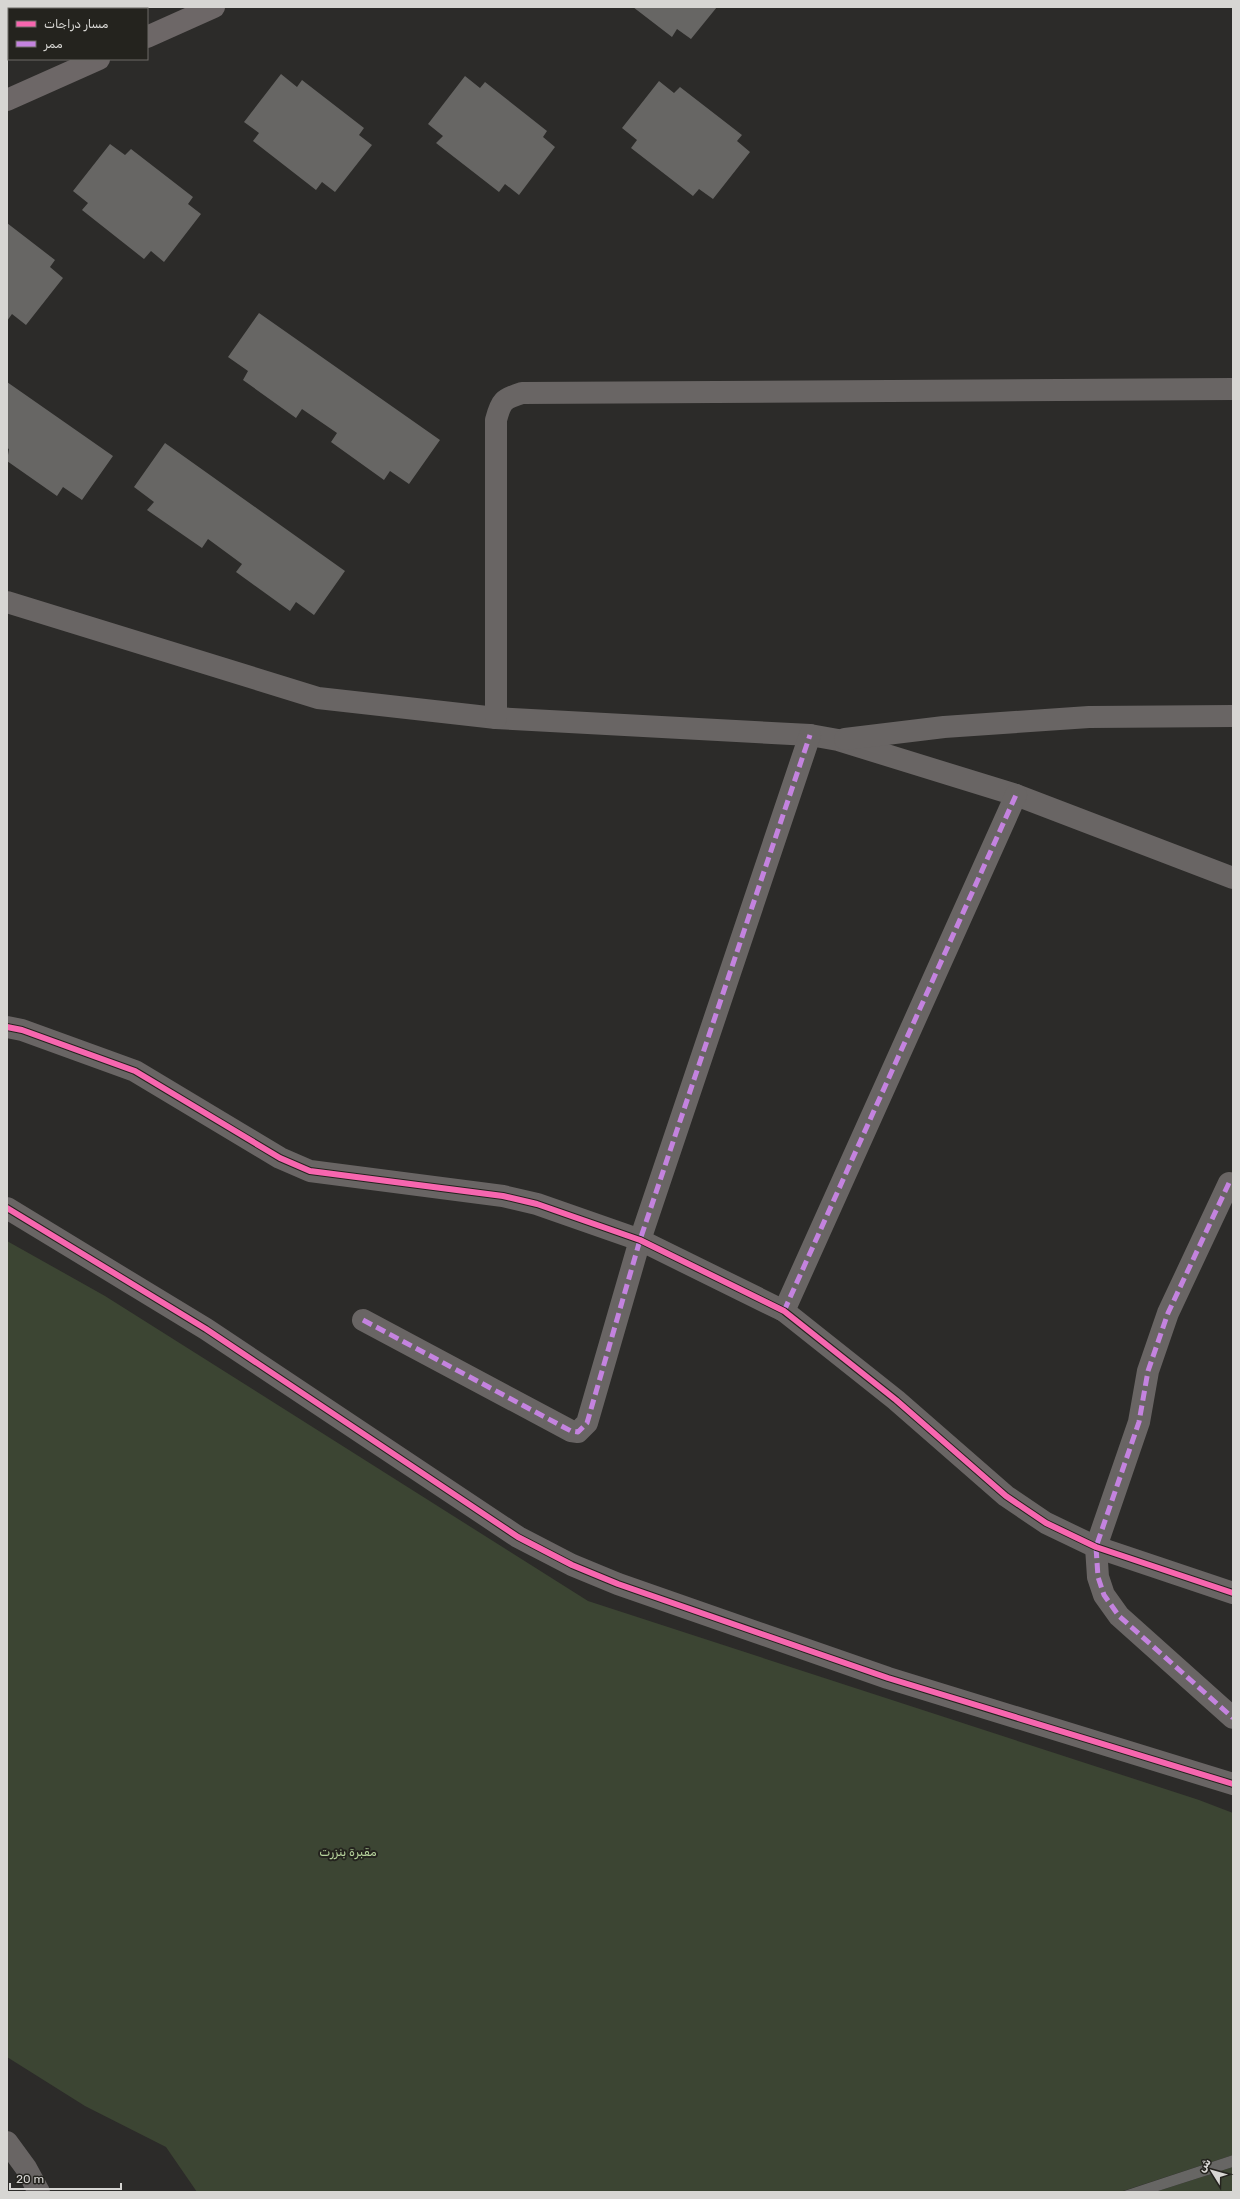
<svg xmlns="http://www.w3.org/2000/svg" width="1240" height="2199" viewBox="0 0 1240 2199" font-family="Rubik,Vazirmatn,sans-serif">
<style>
.commercial{fill:#3f2e30}
.green{fill:#3c4533}
.building{fill:#676664}
.lines{fill:none;stroke-linecap:round;stroke-linejoin:round}
.minor{stroke:#696564;stroke-width:22}
.tertiary{stroke:#696564;stroke-width:22}
.secondary{stroke:#6d6767;stroke-width:22}
.quiet{stroke:#c483df;stroke-width:5;stroke-dasharray:10 5;stroke-linecap:butt}
.cycleway-casing{stroke:#24231e;stroke-width:8}
.cycleway{stroke:#f766af;stroke-width:6}
.labels{text-anchor:middle;stroke-width:4;stroke-linejoin:round;paint-order:stroke}
.park-label{font-size:12px;fill:#b6d39c;stroke:#24231e}
</style>
<rect width="100%" height="100%" fill="#2c2b29"/>
<path class="commercial" d="M7 7H34L30 9H9V21L7 22Z"/>
<g class="green">
<path d="M7 1241 105 1296 588 1601 1199 1800 1233 1813V2155L1120 2192H197L166 2147 85 2106 7 2057Z"/>
<path d="M1233 2167V2192H1155Z"/>
</g>
<g class="building">
<path d="M633 7H717L691 39 677 29 672 37Z"/>
<path d="M281 74 297 87 302 80 364 128 359 135 372 145 335 192 322 182 316 190 253 141 259 133 244 122Z"/>
<path d="M465 76 480 88 485 82 547 131 543 137 555 147 519 195 505 184 499 192 436 143 443 136 428 124Z"/>
<path d="M659 81 674 93 680 87 742 135 737 141 750 152 713 199 699 189 693 196 631 148 637 140 622 128Z"/>
<path d="M110 144 125 155 131 149 193 197 188 204 201 214 164 262 151 251 144 259 82 210 88 203 73 191Z"/>
<path d="M7 223 55 260 50 267 63 278 26 325 12 314 7 321Z"/>
<path d="M259 313 440 440 409 484 390 471 384 480 331 442 337 433 302 409 296 418 243 380 248 371 228 357Z"/>
<path d="M7 382 113 456 82 500 63 487 57 496 7 461 9 449 7 448Z"/>
<path d="M165 443 345 571 314 615 296 602 290 611 236 572 242 564 208 539 202 548 147 510 154 502 134 487Z"/>
<path d="M1233 2155V2167L1155 2192H1121Z"/>
</g>
<g class="lines">
<g class="minor">
<path d="M7 602 318 698 496 718 810 735 838 740 1016 795 1233 878"/>
<path d="M496 718V420C501 401 503 399 522 393L1233 389"/>
<path d="M845 739 944 727 1089 717 1233 716"/>
<path d="M7 1027 22 1030 135 1071 280 1158 310 1171 503 1196 537 1204 640 1240 784 1311 896 1400 1006 1496 1046 1523 1096 1547 1233 1593"/>
<path d="M1229 1183 1168 1313 1148 1371 1139 1422 1096 1547 1098 1577 1104 1595 1119 1616 1233 1718"/>
<path d="M7 1208 206 1329 518 1537 572 1565 618 1584 888 1678 1233 1784"/>
<path d="M784 1311 1016 795"/>
<path d="M363 1320 571 1431 578 1432 587 1423 640 1240 810 735"/>
</g>
<path class="tertiary" d="M7 2142 26 2168 39 2192"/>
<g class="secondary">
<path d="M147 37 214 7"/>
<path d="M7 100 99 59"/>
</g>
<g class="quiet">
<path d="M1229 1183 1168 1313 1148 1371 1139 1422 1096 1547 1098 1577 1104 1595 1119 1616 1233 1718"/>
<path d="M784 1311 1016 795"/>
<path d="M363 1320 571 1431 578 1432 587 1423 640 1240 810 735"/>
</g>
<g class="cycleway-casing">
<g id="cycleway">
<path d="M7 1027 22 1030 135 1071 280 1158 310 1171 503 1196 537 1204 640 1240 784 1311 896 1400 1006 1496 1046 1523 1096 1547 1233 1593"/>
<path d="M7 1208 206 1329 518 1537 572 1565 618 1584 888 1678 1233 1784"/>
</g>
</g>
<use href="#cycleway" class="cycleway"/>
</g>
<g class="labels">
<g class="park-label">
<text x="348" y="1856">مقبرة بنزرت</text>
</g>
</g>
<rect width="1240" height="2199" fill="none" stroke="#d7d6d3" stroke-width="16"/>
<rect x="8" y="8" width="140" height="52" fill="#24231e" stroke="#6c6b66"/>
<rect x="16" y="21" width="20" height="6" fill="#f766af" stroke="#6c6b66"/>
<text x="44" y="28" font-size="12" fill="#d7d6d3">مسار دراجات</text>
<rect x="16" y="41" width="20" height="6" fill="#c483df" stroke="#6c6b66"/>
<text x="44" y="48" font-size="12" fill="#d7d6d3">ممر</text>
<g transform="translate(1212 2171) rotate(307)" stroke="#24231e" stroke-width="3" paint-order="stroke">
<path d="M0-3L7 15L0 10L-7 15Z" fill="#d7d6d3"/>
<text y="-6" font-size="11" font-weight="bold" text-anchor="middle" fill="#d7d6d3">ش</text>
</g>
<path d="M10 2183v6h111v-6" fill="none" stroke="#d7d6d3" stroke-width="2"/>
<text x="16" y="2183" font-size="12" fill="#d7d6d3" stroke="#24231e" stroke-width="3" paint-order="stroke">20 m</text>
</svg>
